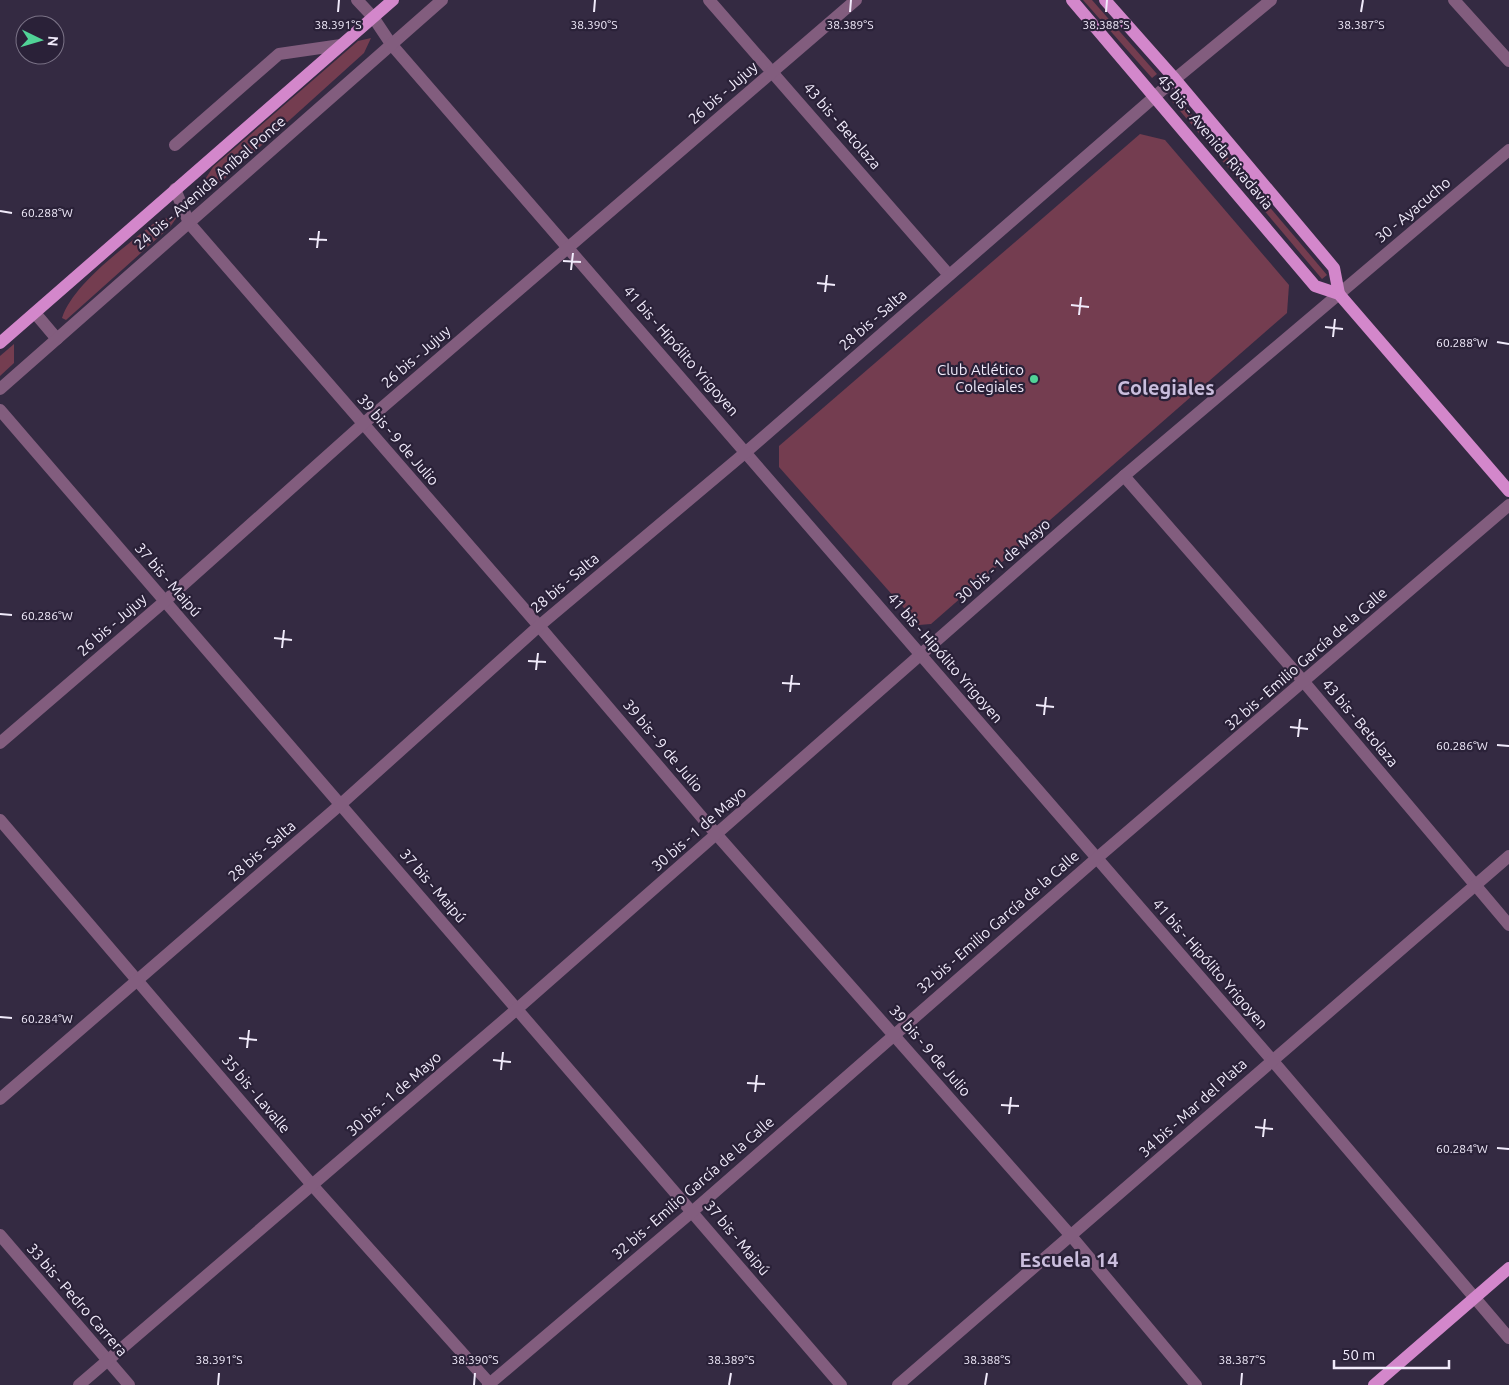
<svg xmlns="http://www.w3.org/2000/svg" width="1509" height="1385" viewBox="0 0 1509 1385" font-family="Ubuntu,sans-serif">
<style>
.green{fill:#743d50}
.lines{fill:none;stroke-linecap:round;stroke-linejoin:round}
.minor{stroke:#825d7e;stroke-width:12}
.major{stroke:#d387cb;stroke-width:12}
.ticks{fill:none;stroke:#f1ebfb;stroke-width:2}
.poi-dot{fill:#51d397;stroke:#2a2138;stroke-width:2}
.labels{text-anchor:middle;stroke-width:4.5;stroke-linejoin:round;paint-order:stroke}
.street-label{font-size:15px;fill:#f1ebfb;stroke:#2a2138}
.poi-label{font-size:15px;fill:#f1ebfb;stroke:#2a2138;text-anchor:end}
.district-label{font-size:20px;font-weight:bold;fill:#cabedd;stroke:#2a2138}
.ticks-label{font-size:12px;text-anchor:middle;fill:#f1ebfb;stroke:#2a2138;stroke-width:4.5;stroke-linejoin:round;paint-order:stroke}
</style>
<rect width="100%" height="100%" fill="#342a42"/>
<g class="green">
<path d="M1083 0H1092L1157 74 1152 78Z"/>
<path d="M371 38 364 53 211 191 193 198 213 167 358 41Z"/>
<path d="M1175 95 1327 275 1322 279 1170 99Z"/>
<path d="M1140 134 1165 140 1289 285 1287 313 931 624 919 625 779 467V446Z"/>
<path d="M177 217 170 227 66 320 62 318C73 284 125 247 153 224L161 219Z"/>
<path d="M14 344V363L0 376V356Z"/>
</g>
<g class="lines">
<g class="minor">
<path d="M357 0 373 17 391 44 1272 1060 1509 1338"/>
<path d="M709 0 949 275"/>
<path d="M1454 0 1509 61"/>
<path d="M175 145 279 54 341 45"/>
<path d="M175 189 189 223 539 626 717 835 1072 1237 1196 1385"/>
<path d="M35 313 57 339"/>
<path d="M0 389 442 0"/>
<path d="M0 410 841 1385"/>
<path d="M1124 476 1304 682 1509 925"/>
<path d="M0 743 165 601 363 424 856 0"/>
<path d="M0 820 313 1186 491 1385"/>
<path d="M0 1099 341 804 539 626 746 452 1175 79 1271 0"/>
<path d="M0 1235 129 1385"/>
<path d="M79 1385 517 1009 1124 476 1509 150"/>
<path d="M488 1385 693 1211 1097 858 1509 505"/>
<path d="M898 1385 1509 856"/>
</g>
<g class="major">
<path d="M1072 0 1315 286 1339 294 1509 491"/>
<path d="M1105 0 1175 79 1334 268 1339 294"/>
<path d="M0 343 393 0"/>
<path d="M1374 1385 1509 1268"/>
</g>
</g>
<path class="ticks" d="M338 12 339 0M594 12 595 0M850 12 851 0M1106 12 1107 0M1361 12 1363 0M0 211 12 213M309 239 327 240M317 248 319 231M563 261 581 262M571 270 573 253M817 283 835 285M825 292 827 275M1071 305 1089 307M1079 315 1081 297M1325 327 1343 329M1333 337 1335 319M1497 342 1509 344M0 614 12 615M274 638 292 640M282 648 284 630M528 661 546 662M536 670 538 653M782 683 800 684M790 692 792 675M1036 705 1054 707M1044 715 1046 697M1290 727 1308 729M1298 737 1300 719M1497 745 1509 746M0 1017 12 1018M239 1038 257 1040M247 1048 249 1030M493 1060 511 1062M501 1070 503 1052M747 1083 765 1084M755 1092 757 1075M1001 1105 1019 1106M1009 1114 1011 1097M1255 1127 1273 1129M1263 1137 1265 1119M1497 1148 1509 1149M218 1385 219 1373M474 1385 475 1373M729 1385 731 1373M985 1385 987 1373M1241 1385 1242 1373"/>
<circle class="poi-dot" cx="1034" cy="379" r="5"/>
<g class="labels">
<g class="street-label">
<text transform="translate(723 93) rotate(-41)" y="5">26 bis - Jujuy</text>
<text transform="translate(842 126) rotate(49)" y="5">43 bis - Betolaza</text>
<text transform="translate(1215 142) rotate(50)" y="5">45 bis - Avenida Rivadavia</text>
<text transform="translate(210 183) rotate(-41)" y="5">24 bis - Avenida Aníbal Ponce</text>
<text transform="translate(1413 210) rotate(-40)" y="5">30 - Ayacucho</text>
<text transform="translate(873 320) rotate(-41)" y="5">28 bis - Salta</text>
<text transform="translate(681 351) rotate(49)" y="5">41 bis - Hipólito Yrigoyen</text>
<text transform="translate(416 357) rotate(-41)" y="5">26 bis - Jujuy</text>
<text transform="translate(398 440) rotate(49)" y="5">39 bis - 9 de Julio</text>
<text transform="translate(1003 561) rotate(-41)" y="5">30 bis - 1 de Mayo</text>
<text transform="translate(168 580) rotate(49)" y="5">37 bis - Maipú</text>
<text transform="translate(565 583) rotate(-40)" y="5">28 bis - Salta</text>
<text transform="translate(112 625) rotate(-41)" y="5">26 bis - Jujuy</text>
<text transform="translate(945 658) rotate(49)" y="5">41 bis - Hipólito Yrigoyen</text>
<text transform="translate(1306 659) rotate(-41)" y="5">32 bis - Emilio García de la Calle</text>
<text transform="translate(1360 723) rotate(50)" y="5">43 bis - Betolaza</text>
<text transform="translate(663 746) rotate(50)" y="5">39 bis - 9 de Julio</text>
<text transform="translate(699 829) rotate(-41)" y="5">30 bis - 1 de Mayo</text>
<text transform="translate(262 851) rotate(-41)" y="5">28 bis - Salta</text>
<text transform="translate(433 886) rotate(49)" y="5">37 bis - Maipú</text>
<text transform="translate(998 922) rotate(-41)" y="5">32 bis - Emilio García de la Calle</text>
<text transform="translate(1210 964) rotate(49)" y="5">41 bis - Hipólito Yrigoyen</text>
<text transform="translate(930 1051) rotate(49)" y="5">39 bis - 9 de Julio</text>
<text transform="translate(256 1094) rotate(50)" y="5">35 bis - Lavalle</text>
<text transform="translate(394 1094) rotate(-41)" y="5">30 bis - 1 de Mayo</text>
<text transform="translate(1193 1108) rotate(-42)" y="5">34 bis - Mar del Plata</text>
<text transform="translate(693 1188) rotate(-41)" y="5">32 bis - Emilio García de la Calle</text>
<text transform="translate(737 1238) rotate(50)" y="5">37 bis - Maipú</text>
<text transform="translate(77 1300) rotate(49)" y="5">33 bis - Pedro Carrera</text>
</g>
<g class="poi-label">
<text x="1024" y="375">Club Atlético<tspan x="1024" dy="17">Colegiales</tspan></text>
</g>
<g class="district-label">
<text x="1166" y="395">Colegiales</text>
<text x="1069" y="1267">Escuela 14</text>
</g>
</g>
<g class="ticks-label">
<text x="338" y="29">38.391°S</text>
<text x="594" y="29">38.390°S</text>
<text x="850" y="29">38.389°S</text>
<text x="1106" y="29">38.388°S</text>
<text x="1361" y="29">38.387°S</text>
<text x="47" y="217">60.288°W</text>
<text x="1462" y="347">60.288°W</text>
<text x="47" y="620">60.286°W</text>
<text x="1462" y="750">60.286°W</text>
<text x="47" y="1023">60.284°W</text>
<text x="1462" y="1153">60.284°W</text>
<text x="219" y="1364">38.391°S</text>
<text x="475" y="1364">38.390°S</text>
<text x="731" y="1364">38.389°S</text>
<text x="987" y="1364">38.388°S</text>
<text x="1242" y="1364">38.387°S</text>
</g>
<g transform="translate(40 40) rotate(95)"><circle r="24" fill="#2a2138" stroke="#7a7286"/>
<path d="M0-4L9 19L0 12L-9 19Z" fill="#51d397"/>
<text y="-8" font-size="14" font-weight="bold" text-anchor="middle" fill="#f1ebfb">N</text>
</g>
<path d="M1334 1360v8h115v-8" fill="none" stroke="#f1ebfb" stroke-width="2.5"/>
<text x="1342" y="1360" font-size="15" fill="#f1ebfb" stroke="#2a2138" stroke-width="4" paint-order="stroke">50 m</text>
</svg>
